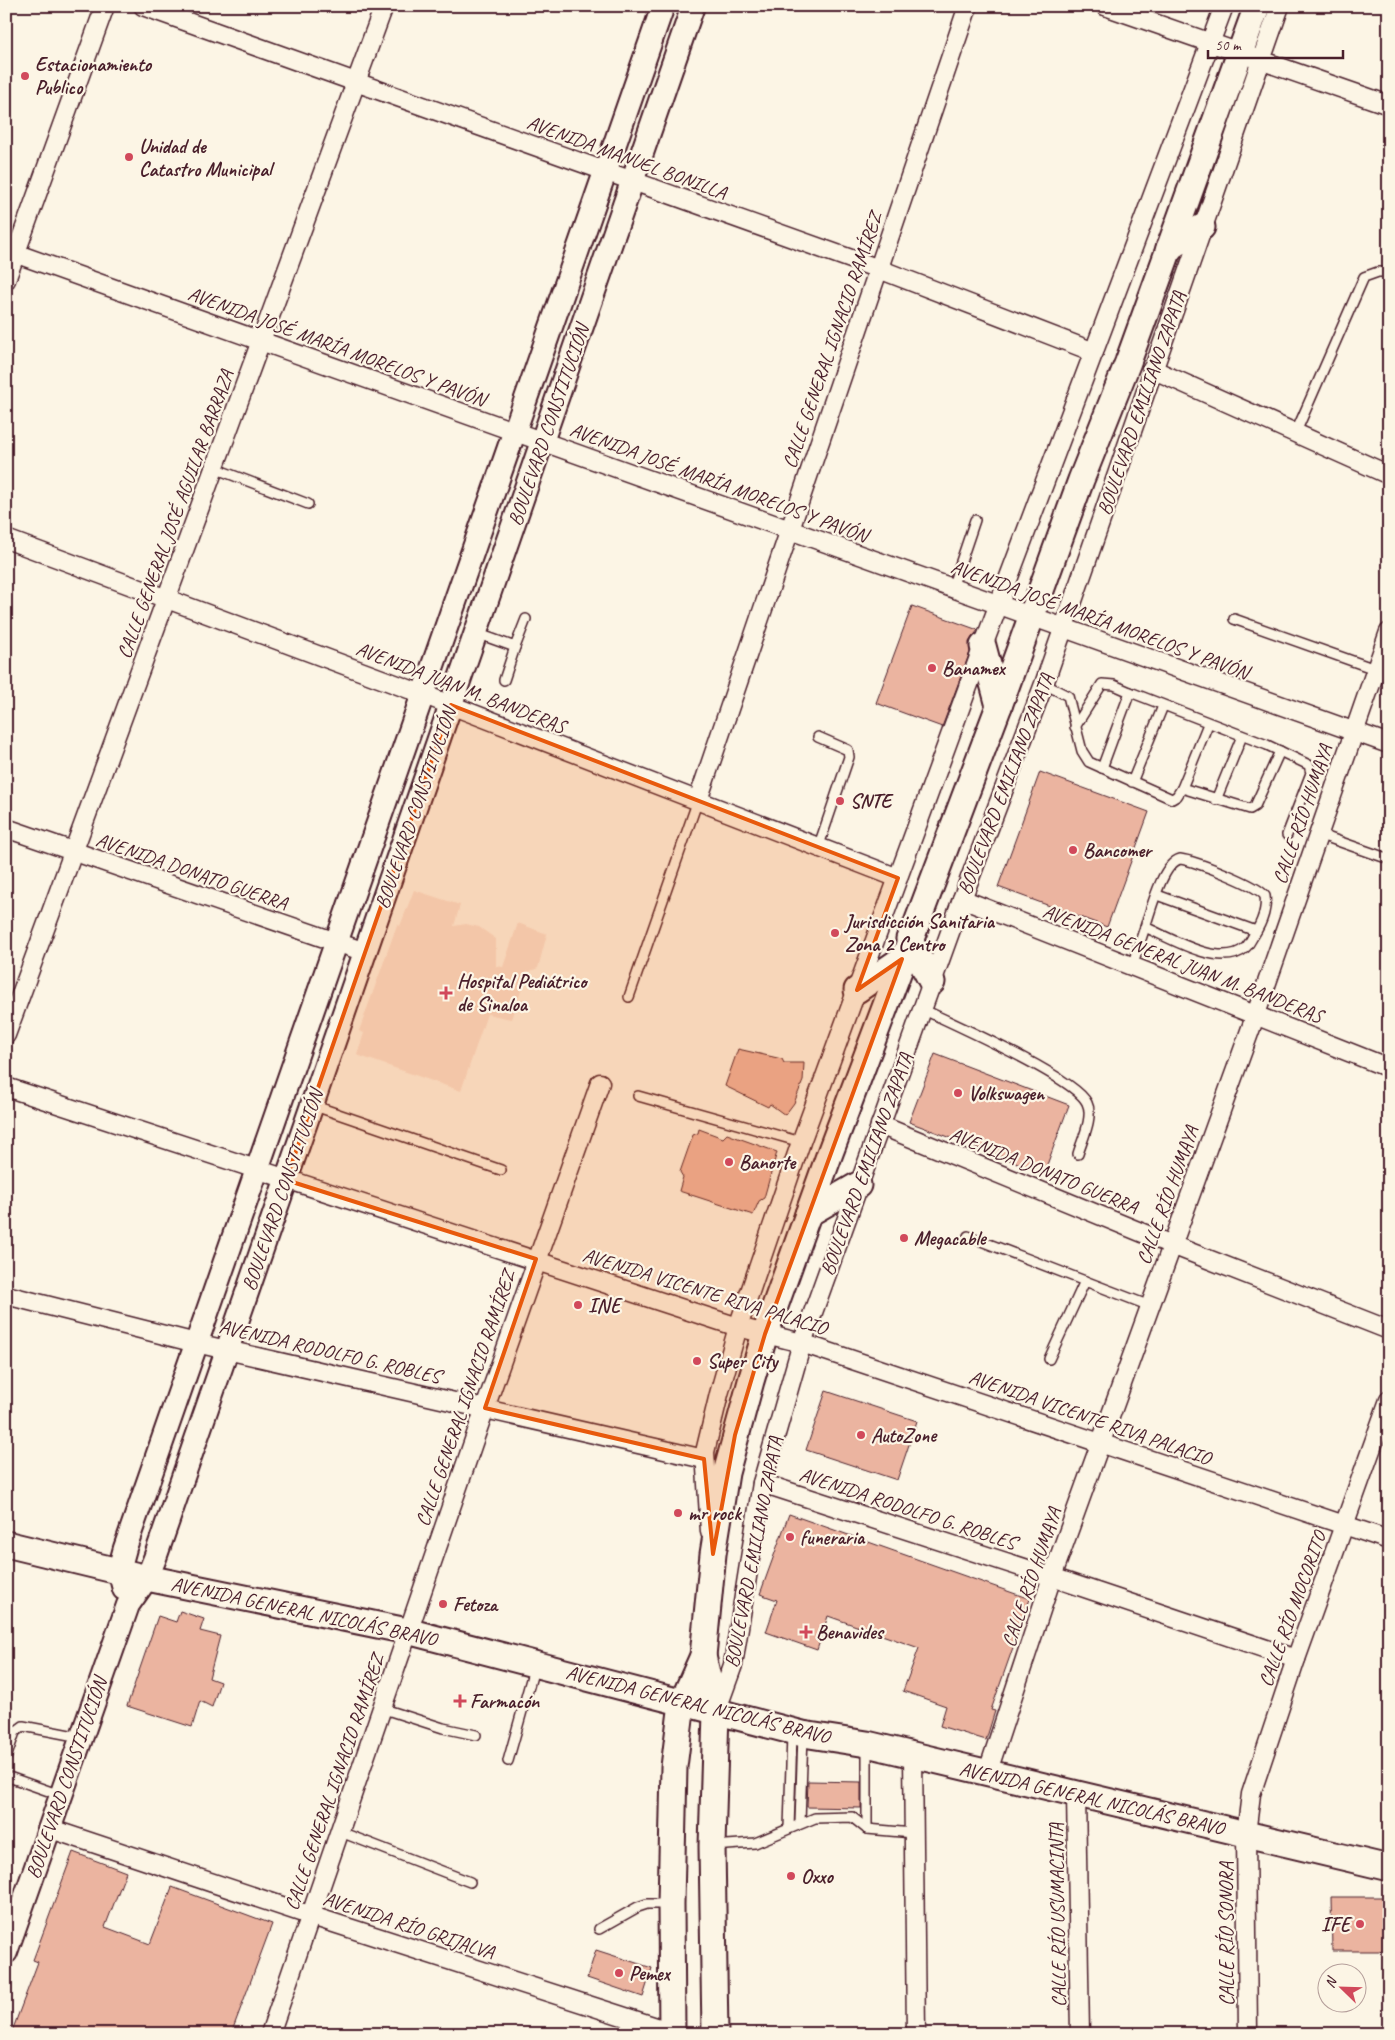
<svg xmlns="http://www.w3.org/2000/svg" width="1395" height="2040" viewBox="0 0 1395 2040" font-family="Caveat,sans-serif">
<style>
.built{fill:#f7e2d0}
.building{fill:#ebb4a0;stroke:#4a1f2b}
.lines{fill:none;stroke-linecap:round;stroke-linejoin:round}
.service-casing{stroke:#4a1f2b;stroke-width:12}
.minor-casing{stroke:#4a1f2b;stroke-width:21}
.tertiary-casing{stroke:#4a1f2b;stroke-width:26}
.secondary-casing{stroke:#4a1f2b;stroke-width:29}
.service{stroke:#fcf5e5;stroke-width:9}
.minor{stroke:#fcf5e5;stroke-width:18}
.tertiary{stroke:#fcf5e5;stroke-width:22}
.secondary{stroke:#fcf5e5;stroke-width:25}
.marked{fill:#e8590c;fill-opacity:0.2;stroke:#e8590c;stroke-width:4;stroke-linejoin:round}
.poi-dot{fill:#d1495b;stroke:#fcf5e5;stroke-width:2}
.labels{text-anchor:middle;stroke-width:4.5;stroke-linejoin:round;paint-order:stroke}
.poi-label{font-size:20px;font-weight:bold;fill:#4a1f2b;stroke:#fcf5e5;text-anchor:start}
.street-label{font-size:20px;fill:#4a1f2b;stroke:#fcf5e5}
</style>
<rect width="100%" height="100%" fill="#fcf5e5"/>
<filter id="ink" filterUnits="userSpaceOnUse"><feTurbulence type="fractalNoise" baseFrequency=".02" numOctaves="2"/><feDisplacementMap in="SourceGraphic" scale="10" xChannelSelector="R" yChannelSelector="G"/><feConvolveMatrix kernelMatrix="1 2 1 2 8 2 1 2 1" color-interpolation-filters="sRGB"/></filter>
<g filter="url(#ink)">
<path class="built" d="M414 890 460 905 454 926 466 924 479 927 496 939V966L503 967 518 923 547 934 538 968 528 972 511 1019 487 1014 461 1091 357 1055 364 1033 359 1031 397 925 400 926Z"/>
<g class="building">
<path d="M912 606 978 630 969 642 970 652 942 727 876 703Z"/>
<path d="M1040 772 1149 812 1107 927 998 887Z"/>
<path d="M738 1049 782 1059 784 1063H804L803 1081 794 1103 785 1115 770 1104 768 1107 725 1086Z"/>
<path d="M935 1054 1069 1105 1044 1173 909 1122Z"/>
<path d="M699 1129 723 1138 727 1134 777 1152 764 1198 759 1201 753 1215 679 1191 683 1177 680 1172 693 1135 698 1133Z"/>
<path d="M826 1391 917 1421 897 1480 806 1450Z"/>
<path d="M789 1514 1030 1599 991 1710 995 1711 986 1740 940 1726 946 1706 903 1691 919 1648 828 1616 817 1650 766 1632 777 1600 760 1594Z"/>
<path d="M180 1611 204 1619 200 1631 220 1636 209 1678 220 1682 212 1707 200 1701 192 1727 127 1706 158 1616 176 1622Z"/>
<path d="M808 1781 861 1782V1808L807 1807Z"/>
<path d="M73 1852 126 1872 105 1927 150 1944 172 1887 272 1924 231 2034H11L38 1962 33 1960Z"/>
<path d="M1331 1897H1389V1951H1332Z"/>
<path d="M596 1950 652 1968 643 1997 587 1978Z"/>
</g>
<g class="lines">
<g class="service-casing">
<g id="service">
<path d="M1296 432 1364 277 1378 272H1389"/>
<path d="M214 468 308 504"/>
<path d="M952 588 975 520"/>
<path d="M1234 619 1375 669"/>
<path d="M476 633 515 647 526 619"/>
<path d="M504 680 515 647"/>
<path d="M1044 684 1068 696 1082 751 1089 762 1172 799 1177 796 1182 788 1208 724"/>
<path d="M1075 727 1102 684 1114 685 1130 692"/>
<path d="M1102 768 1130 692 1267 745 1309 765 1311 773 1287 835"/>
<path d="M1132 782 1163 706"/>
<path d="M1182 788 1250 809 1255 806 1280 751"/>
<path d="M1216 800 1242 736"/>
<path d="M1318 834 1389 859"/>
<path d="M818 848 849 757 848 750 818 737"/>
<path d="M1157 895 1256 931"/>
<path d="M1132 966 1145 927C1170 938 1221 969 1245 948 1249 945 1251 939 1254 935 1261 924 1267 909 1265 896 1256 884 1195 861 1180 859 1162 864 1151 910 1145 927"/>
<path d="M629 997 698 800"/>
<path d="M922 1009C952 1023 1076 1078 1087 1103 1094 1117 1082 1140 1078 1154"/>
<path d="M638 1096 801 1142"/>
<path d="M312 1105 501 1170"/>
<path d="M968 1236 1085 1281"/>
<path d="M1049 1359 1085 1281 1150 1306"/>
<path d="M381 1708 443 1728 476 1735"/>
<path d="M867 1746V1829"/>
<path d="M6 1758 15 1732 23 1726 80 1737"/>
<path d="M508 1761 535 1665"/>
<path d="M6 1776 60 1795"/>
<path d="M800 1822 803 1735"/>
<path d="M789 1828 792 1734"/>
<path d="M338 1831 470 1882"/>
<path d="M713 1846 755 1843 815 1818 852 1817 867 1829 913 1833"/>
<path d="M599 1929 638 1907 647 1904H671"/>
</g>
</g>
<g class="minor-casing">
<g id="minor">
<path d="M143 6 879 269 1094 352"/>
<path d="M1105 6 1389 105"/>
<path d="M6 250 1389 744"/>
<path d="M6 280 105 6"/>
<path d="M1152 369 1389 475"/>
<path d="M6 539 422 694 898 878"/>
<path d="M698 800 968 6"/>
<path d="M6 828 365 952"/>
<path d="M962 899 1389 1068"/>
<path d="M6 1035 384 6"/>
<path d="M6 1087 738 1327 802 1343 1389 1540"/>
<path d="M880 1125 1172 1245 1389 1330"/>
<path d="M6 1295 196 1343 704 1459"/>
<path d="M762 1483 1052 1577 1296 1659"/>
<path d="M710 1532 705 1452 719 1394 738 1327 801 1142 983 646 1224 6"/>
<path d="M716 1712 733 1665 762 1483 802 1343 962 899 1044 684 1280 6"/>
<path d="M913 1755 916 2034"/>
<path d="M987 1774 1052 1577 1256 1014 1389 632"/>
<path d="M1076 1795 1080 2034"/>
<path d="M48 1828 312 1916 672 2032"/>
<path d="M270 2034 485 1408 600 1083"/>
<path d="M1248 2034 1246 1834 1251 1794 1296 1659 1389 1400"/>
</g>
</g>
<g class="tertiary-casing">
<g id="tertiary">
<path d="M124 1589 119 1570 125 1548 663 6"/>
<path d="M6 1952 128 1605 147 1578 155 1558 693 6"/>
</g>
</g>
<g class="secondary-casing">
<g id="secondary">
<path d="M1169 248 1202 227"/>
<path d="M983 646 999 706"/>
<path d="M909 939 932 982"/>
<path d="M857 990 902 959"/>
<path d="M808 1214 858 1185"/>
<path d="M6 1544 147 1578 407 1631 803 1734 867 1744 1389 1868"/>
<path d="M703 1656 716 1712 712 1846 715 2034"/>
<path d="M672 2034 671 1904 674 1767 682 1703 703 1656 713 1554 726 1473 751 1381 765 1334 830 1153 999 706 1081 480 1128 362 1257 6"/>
</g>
</g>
<use href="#service" class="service"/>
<use href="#minor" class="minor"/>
<use href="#tertiary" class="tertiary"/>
<use href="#secondary" class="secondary"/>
</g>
</g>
<path class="marked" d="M451 705 898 878 857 990 902 959 765 1334 735 1435 713 1554 704 1459 485 1408 536 1259 286 1180Z"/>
<g class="poi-dot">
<circle cx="25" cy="76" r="5"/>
<circle cx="129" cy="157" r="5"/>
<circle cx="932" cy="668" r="5"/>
<circle cx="840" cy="801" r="5"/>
<circle cx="1073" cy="850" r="5"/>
<circle cx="835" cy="933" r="5"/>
<path d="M443.5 985.5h5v5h5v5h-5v5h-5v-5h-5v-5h5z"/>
<circle cx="958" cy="1093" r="5"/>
<circle cx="729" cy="1162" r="5"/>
<circle cx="904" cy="1238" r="5"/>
<circle cx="578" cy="1305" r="5"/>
<circle cx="697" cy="1361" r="5"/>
<circle cx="861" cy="1435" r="5"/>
<circle cx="678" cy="1513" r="5"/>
<circle cx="790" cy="1537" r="5"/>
<circle cx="443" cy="1604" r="5"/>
<path d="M803.5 1624.5h5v5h5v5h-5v5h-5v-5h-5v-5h5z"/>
<path d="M457.5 1693.5h5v5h5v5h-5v5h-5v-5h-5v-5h5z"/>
<circle cx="791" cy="1876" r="5"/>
<circle cx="1360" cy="1924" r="5"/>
<circle cx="619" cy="1973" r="5"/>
</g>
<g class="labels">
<g class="poi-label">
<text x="35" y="71">Estacionamiento<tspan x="35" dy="23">Publico</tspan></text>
<text x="139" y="153">Unidad de<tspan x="139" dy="23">Catastro Municipal</tspan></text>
<text x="942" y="675">Banamex</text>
<text x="850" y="808">SNTE</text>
<text x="1083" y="857">Bancomer</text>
<text x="845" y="928">Jurisdicción Sanitaria<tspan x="845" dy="23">Zona 2 Centro</tspan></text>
<text x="457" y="988">Hospital Pediátrico<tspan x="457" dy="23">de Sinaloa</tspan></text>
<text x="968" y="1100">Volkswagen</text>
<text x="739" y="1169">Banorte</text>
<text x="914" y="1245">Megacable</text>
<text x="588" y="1312">INE</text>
<text x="707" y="1368">Super City</text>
<text x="871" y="1442">AutoZone</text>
<text x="688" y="1520">mr rock</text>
<text x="800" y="1544">funeraria</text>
<text x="453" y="1611">Fetoza</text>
<text x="816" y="1639">Benavides</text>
<text x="470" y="1708">Farmacón</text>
<text x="801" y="1883">Oxxo</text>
<text x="1350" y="1931" text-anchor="end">IFE</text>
<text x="629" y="1980">Pemex</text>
</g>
<g class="street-label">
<text transform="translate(627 157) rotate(20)" y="7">AVENIDA MANUEL BONILLA</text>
<text transform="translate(832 340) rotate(-71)" y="7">CALLE GENERAL IGNACIO RAMÍREZ</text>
<text transform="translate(337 346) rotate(20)" y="7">AVENIDA JOSÉ MARÍA MORELOS Y PAVÓN</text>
<text transform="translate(1141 403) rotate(-71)" y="7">BOULEVARD EMILIANO ZAPATA</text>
<text transform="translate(548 425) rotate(-71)" y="7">BOULEVARD CONSTITUCIÓN</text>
<text transform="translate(719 482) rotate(20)" y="7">AVENIDA JOSÉ MARÍA MORELOS Y PAVÓN</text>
<text transform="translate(175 514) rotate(-70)" y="7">CALLE GENERAL JOSÉ AGUILAR BARRAZA</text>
<text transform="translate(1100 619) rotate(20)" y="7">AVENIDA JOSÉ MARÍA MORELOS Y PAVÓN</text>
<text transform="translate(461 687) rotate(21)" y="7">AVENIDA JUAN M. BANDERAS</text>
<text transform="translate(1005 784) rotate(-69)" y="7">BOULEVARD EMILIANO ZAPATA</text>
<text transform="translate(415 808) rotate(-71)" y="7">BOULEVARD CONSTITUCIÓN</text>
<text transform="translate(1302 814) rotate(-71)" y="7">CALLE RÍO HUMAYA</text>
<text transform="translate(192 871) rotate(19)" y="7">AVENIDA DONATO GUERRA</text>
<text transform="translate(1183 963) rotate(21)" y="7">AVENIDA GENERAL JUAN M. BANDERAS</text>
<text transform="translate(866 1164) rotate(-70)" y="7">BOULEVARD EMILIANO ZAPATA</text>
<text transform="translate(1044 1170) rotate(22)" y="7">AVENIDA DONATO GUERRA</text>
<text transform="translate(282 1190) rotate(-71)" y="7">BOULEVARD CONSTITUCIÓN</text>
<text transform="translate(1167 1195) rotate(-70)" y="7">CALLE RÍO HUMAYA</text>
<text transform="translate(705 1291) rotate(17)" y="7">AVENIDA VICENTE RIVA PALACIO</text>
<text transform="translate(330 1351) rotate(13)" y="7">AVENIDA RODOLFO G. ROBLES</text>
<text transform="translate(465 1398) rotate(-71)" y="7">CALLE GENERAL IGNACIO RAMÍREZ</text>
<text transform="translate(1090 1417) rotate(19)" y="7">AVENIDA VICENTE RIVA PALACIO</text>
<text transform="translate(908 1508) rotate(18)" y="7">AVENIDA RODOLFO G. ROBLES</text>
<text transform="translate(753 1552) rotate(-79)" y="7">BOULEVARD EMILIANO ZAPATA</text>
<text transform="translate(1031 1577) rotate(-71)" y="7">CALLE RÍO HUMAYA</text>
<text transform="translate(1292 1609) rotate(-70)" y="7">CALLE RÍO MOCORITO</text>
<text transform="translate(304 1611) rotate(12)" y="7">AVENIDA GENERAL NICOLÁS BRAVO</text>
<text transform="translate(698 1704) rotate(14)" y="7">AVENIDA GENERAL NICOLÁS BRAVO</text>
<text transform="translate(66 1778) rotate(-71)" y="7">BOULEVARD CONSTITUCIÓN</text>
<text transform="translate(334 1782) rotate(-71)" y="7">CALLE GENERAL IGNACIO RAMÍREZ</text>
<text transform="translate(1092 1798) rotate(13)" y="7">AVENIDA GENERAL NICOLÁS BRAVO</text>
<text transform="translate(1057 1915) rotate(-91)" y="7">CALLE RÍO USUMACINTA</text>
<text transform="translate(409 1925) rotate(18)" y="7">AVENIDA RÍO GRIJALVA</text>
<text transform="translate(1226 1934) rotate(-90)" y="7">CALLE RÍO SONORA</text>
</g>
</g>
<rect width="1395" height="2040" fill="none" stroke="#fcf5e5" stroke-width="25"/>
<rect x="12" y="12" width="1370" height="2015" fill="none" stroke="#4a1f2b" stroke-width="2" filter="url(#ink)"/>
<g transform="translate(1342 1988) rotate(293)"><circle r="24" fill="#fcf5e5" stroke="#b59f9b"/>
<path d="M0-4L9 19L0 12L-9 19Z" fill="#d1495b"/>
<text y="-8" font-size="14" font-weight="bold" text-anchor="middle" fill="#4a1f2b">N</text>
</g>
<path d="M1208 50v8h135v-8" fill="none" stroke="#4a1f2b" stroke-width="2.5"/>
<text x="1215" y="50" font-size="15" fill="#4a1f2b" stroke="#fcf5e5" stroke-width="4" paint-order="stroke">50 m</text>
</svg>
